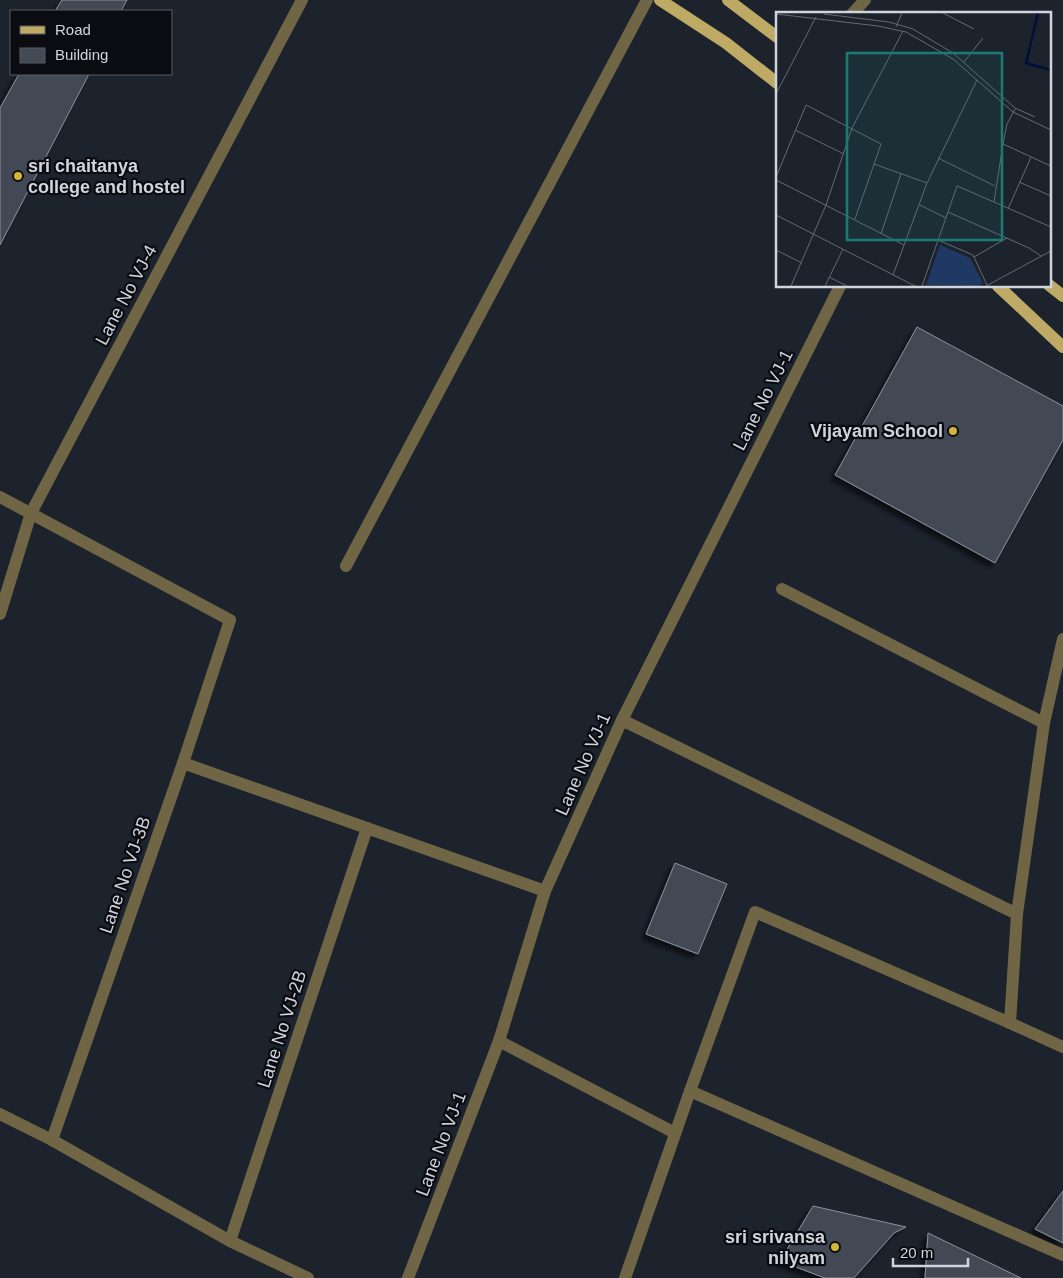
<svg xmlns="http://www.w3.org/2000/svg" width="1063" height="1278" viewBox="0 0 1063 1278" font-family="Helvetica,sans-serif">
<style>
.building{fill:#434a55;stroke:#89909d;filter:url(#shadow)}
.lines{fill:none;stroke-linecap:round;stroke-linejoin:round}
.minor{stroke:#706646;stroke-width:12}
.major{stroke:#beaa64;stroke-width:12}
.poi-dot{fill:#d5b534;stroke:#0a0c11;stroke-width:2}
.labels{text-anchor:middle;stroke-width:4.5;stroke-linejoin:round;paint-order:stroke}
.poi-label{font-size:18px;font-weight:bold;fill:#d0d4db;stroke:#0a0c11;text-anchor:end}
.street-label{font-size:18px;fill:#d0d4db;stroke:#0a0c11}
.inset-river{fill:none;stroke:#000f3a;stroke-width:2.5}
.inset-road{fill:none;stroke:#656a73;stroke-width:1}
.view{fill:#197b73;fill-opacity:0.15;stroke:#197b73;stroke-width:2.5}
.inset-edge{fill:none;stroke:#d0d4db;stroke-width:2.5}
</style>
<defs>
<filter id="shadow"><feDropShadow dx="-4.5" dy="4.5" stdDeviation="2.5" flood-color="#0009"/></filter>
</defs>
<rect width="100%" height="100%" fill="#1d232d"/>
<g class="building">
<path d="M62 0H127L121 11H55Z"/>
<path d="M19 74H89L0 245V108Z"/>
<path d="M917 327 1063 406V440L995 563 835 475Z"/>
<path d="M675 863 727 884 698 954 646 934Z"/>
<path d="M1063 1191V1243L1035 1229Z"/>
<path d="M813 1206 906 1227 894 1233 854 1278H825L780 1261Z"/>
<path d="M928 1233 1021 1278H925Z"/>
</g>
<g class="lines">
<g class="minor">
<path d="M852 14 865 0"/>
<path d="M0 497 230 620 183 763 52 1140"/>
<path d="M346 566 647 0"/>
<path d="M782 589 1044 723"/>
<path d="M0 614 31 513 302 0"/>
<path d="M1063 639 1044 723 1017 914 1010 1023 1063 1047"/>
<path d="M622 720 1017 914"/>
<path d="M183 763 545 891"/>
<path d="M1010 1023 755 912 690 1091 1063 1255"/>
<path d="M499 1041 675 1133"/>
<path d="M0 1114 52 1140 230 1241 308 1278"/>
<path d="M230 1241 367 828"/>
<path d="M408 1278 499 1041 545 891 622 720 840 286"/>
<path d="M625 1278 690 1091"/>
</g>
<g class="major">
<path d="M660 0 726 43 777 83"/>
<path d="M728 0 777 37"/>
<path d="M1049 285 1063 296"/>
<path d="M998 286 1063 347"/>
</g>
</g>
<g class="poi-dot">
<circle cx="18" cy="176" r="5"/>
<circle cx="953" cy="431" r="5"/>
<circle cx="835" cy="1247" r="5"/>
</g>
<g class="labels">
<g class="poi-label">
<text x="28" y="172" text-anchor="start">sri chaitanya<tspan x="28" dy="21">college and hostel</tspan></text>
<text x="943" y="437">Vijayam School</text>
<text x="825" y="1243">sri srivansa<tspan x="825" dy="21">nilyam</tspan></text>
</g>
<g class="street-label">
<text transform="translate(126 295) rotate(-62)" y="6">Lane No VJ-4</text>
<text transform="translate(763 400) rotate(-63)" y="6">Lane No VJ-1</text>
<text transform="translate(583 764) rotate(-66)" y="6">Lane No VJ-1</text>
<text transform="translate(125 875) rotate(-71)" y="6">Lane No VJ-3B</text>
<text transform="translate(282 1029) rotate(-72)" y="6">Lane No VJ-2B</text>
<text transform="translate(441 1144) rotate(-69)" y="6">Lane No VJ-1</text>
</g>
</g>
<g transform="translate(776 12)">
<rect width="275" height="275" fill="#1d232d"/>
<path d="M164 233 194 246 207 271 202 274 150 273Z" fill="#203964"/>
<path class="inset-river" d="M262 1 250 51 275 58"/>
<path class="inset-road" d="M167 1 198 17M0 2 102 14 130 20 177 47 237 100 275 118M48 2 113 10 137 17 177 41 239 96 259 105M120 15 126 1M188 50 207 26M0 82 40 5M239 97 231 112 227 132 275 154M19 118 68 142M227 132 218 190 275 215M162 146 219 174M98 152 151 171M0 165 30 93 105 132 79 207M0 168 128 233M243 170 275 184M218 190 181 174 172 200 253 236 265 244M144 193 170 206M232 197 255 145M0 203 139 274M105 222 125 162M162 228 197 243 211 273M0 238 26 251M198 245 231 226M117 263 151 171 201 68M53 265 71 274M15 274 50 193 76 116 127 19M49 274 67 237M146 274 172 200M210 274 275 239"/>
<path class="view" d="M71 41H226V228H71Z"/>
<rect width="275" height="275" class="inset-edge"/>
</g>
<rect x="10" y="10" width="162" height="65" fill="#0a0c11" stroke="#595c62"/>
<rect x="20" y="26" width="25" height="8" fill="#beaa64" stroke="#595c62"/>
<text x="55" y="35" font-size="15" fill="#d0d4db">Road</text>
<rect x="20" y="48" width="25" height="15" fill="#434a55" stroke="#595c62"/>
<text x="55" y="60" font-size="15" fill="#d0d4db">Building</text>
<path d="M893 1258v8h75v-8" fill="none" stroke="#d0d4db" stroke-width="2.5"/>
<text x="900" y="1258" font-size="15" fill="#d0d4db" stroke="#0a0c11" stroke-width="4" paint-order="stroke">20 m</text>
</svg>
